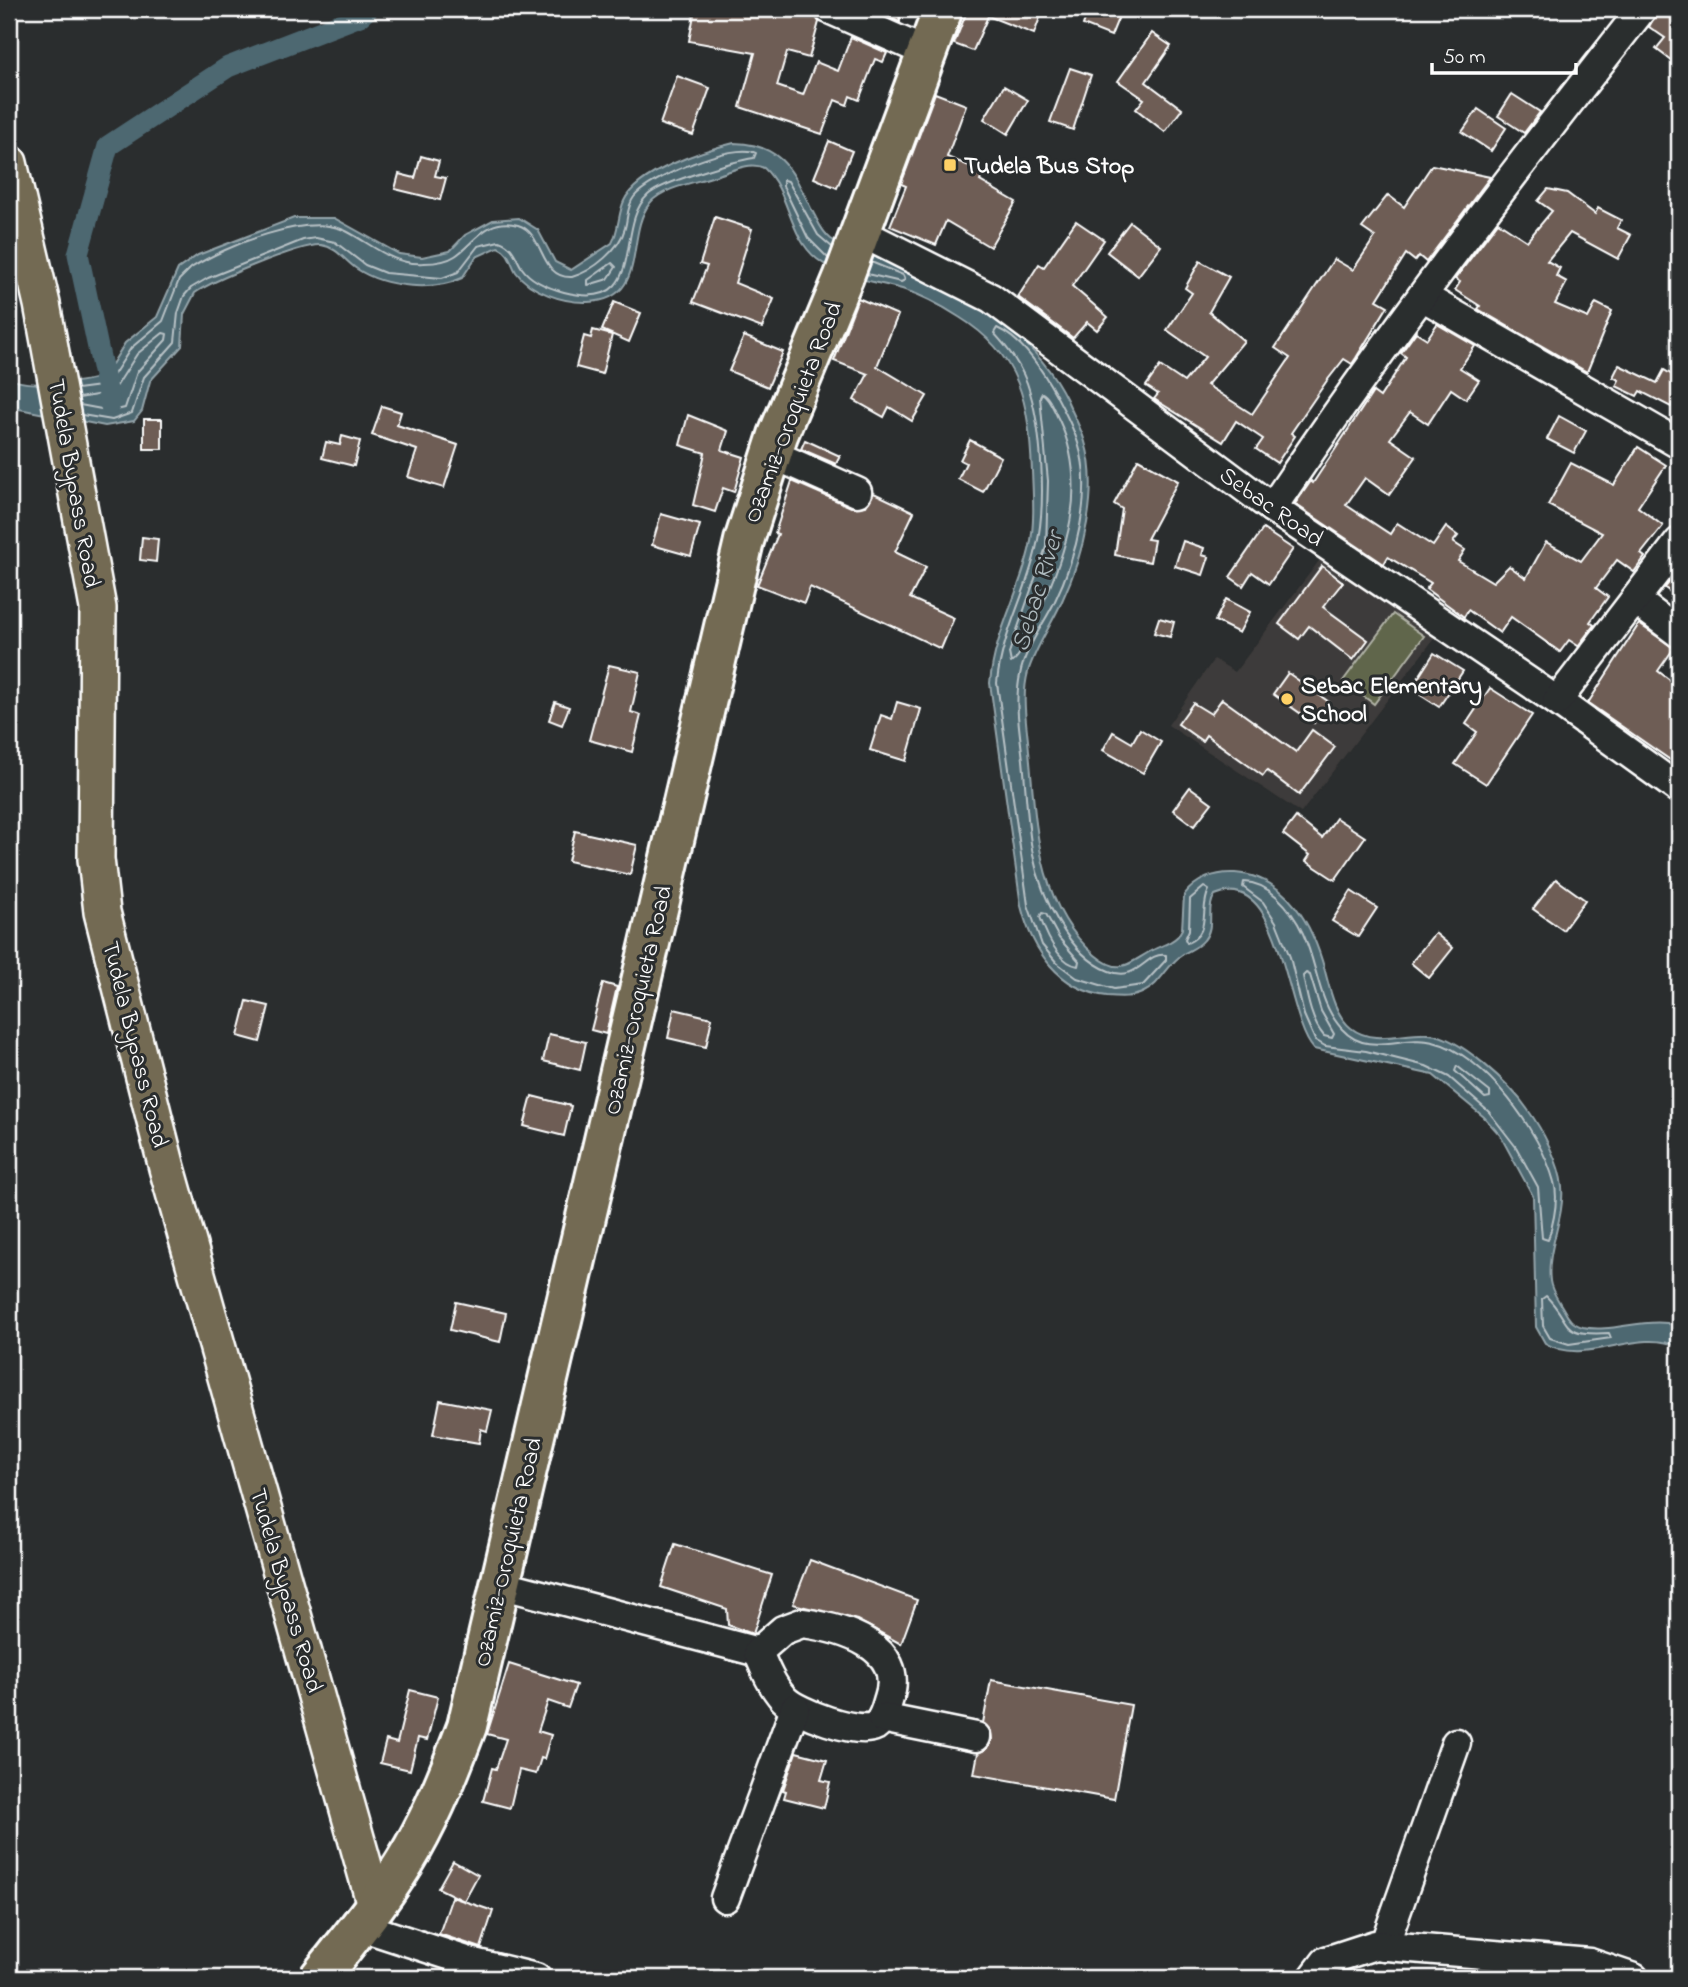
<svg xmlns="http://www.w3.org/2000/svg" width="1688" height="1987" viewBox="0 0 1688 1987" font-family="'Indie Flower',sans-serif">
<style>
.built{fill:#3e3b3a}
.green{fill:#60664c;stroke:#b0b2a6;stroke-width:2}
.water{fill:#4d6771;stroke:#94a4aa;stroke-width:2}
.lines{fill:none;stroke-linecap:round;stroke-linejoin:round}
.shore{stroke:#b8c2c6;stroke-width:2}
.canal{stroke:#4d6771;stroke-width:21}
.building{fill:#6e5d55;stroke:#fff;stroke-width:2}
.minor-casing{stroke:#fff;stroke-width:33}
.major-casing{stroke:#fff;stroke-width:40}
.highway-casing{stroke:#fff;stroke-width:44}
.minor{stroke:#2a2d2e;stroke-width:28}
.major{stroke:#736b52;stroke-width:35}
.highway{stroke:#736b52;stroke-width:38}
.poi-dot{fill:#ffd166;stroke:#2a2d2e;stroke-width:2.5}
.labels{text-anchor:middle;stroke-width:6;stroke-linejoin:round;paint-order:stroke}
.poi-label{font-size:24px;font-weight:bold;fill:#fff;stroke:#2a2d2e;text-anchor:start}
.street-label{font-size:24px;fill:#fff;stroke:#2a2d2e}
.water-label{font-size:26px;font-style:italic;fill:#afbbbf;stroke:#2a2d2e}
</style>
<rect width="100%" height="100%" fill="#2a2d2e"/>
<filter id="ink" filterUnits="userSpaceOnUse"><feTurbulence type="fractalNoise" baseFrequency=".0143" numOctaves="2"/><feDisplacementMap in="SourceGraphic" scale="14" xChannelSelector="R" yChannelSelector="G"/><feConvolveMatrix kernelMatrix="1 2 1 2 8 2 1 2 1" color-interpolation-filters="sRGB"/></filter>
<g filter="url(#ink)">
<path class="built" d="M1322 557 1436 636 1301 813 1168 725 1214 659 1235 672Z"/>
<path class="green" d="M1393 614 1424 636 1374 704 1343 681Z"/>
<path class="water" d="M734 143C786 144 794 176 815 216 819 224 823 233 831 239 847 250 871 253 889 261 959 292 1032 328 1067 400 1073 414 1081 428 1085 442 1100 491 1083 556 1062 601 1052 624 1035 648 1028 672 1021 697 1027 726 1029 751 1036 821 1036 905 1095 955 1119 975 1127 965 1149 952 1159 946 1169 945 1178 936L1182 929 1184 895C1196 879 1215 872 1235 873 1288 877 1313 926 1325 971 1330 990 1335 1015 1351 1028 1374 1046 1403 1032 1429 1034 1459 1036 1511 1085 1528 1110 1542 1129 1560 1163 1562 1187 1565 1218 1546 1250 1550 1281 1551 1291 1559 1301 1564 1310 1568 1318 1572 1324 1583 1327 1609 1333 1640 1319 1667 1323L1679 1328V1347C1637 1326 1586 1368 1545 1343L1536 1327 1533 1196 1500 1135 1484 1117 1433 1075 1314 1049C1285 1019 1283 867 1215 895 1205 909 1216 926 1204 940 1197 949 1185 951 1178 958 1166 968 1159 985 1144 992 1133 998 1119 997 1107 996 1059 990 1032 950 1021 906L990 683C994 634 1020 593 1030 546 1035 522 1033 495 1032 471 1029 403 1021 355 959 317 942 306 922 295 902 289 873 281 841 278 817 259 788 236 790 192 764 168 749 161 732 171 718 175 698 182 663 187 650 203 624 235 650 300 588 302 564 303 530 292 516 272 510 262 510 252 498 247L476 257 462 278C433 292 384 287 357 269 345 261 337 247 321 245 303 243 211 281 195 293L184 314 182 346 150 381 142 411 134 421 105 426 9 407V378C26 388 89 384 106 374L125 343 157 317 178 269 198 255 294 218H334L399 254 422 257 450 251 465 235 493 220 519 218 538 230 555 262 571 270 612 243C619 230 618 214 624 201 637 172 704 150 734 143Z"/>
<g class="lines">
<g class="shore">
<path d="M828 258 808 238 783 186V180L788 181 818 235 832 247"/>
<path d="M612 263 616 267 608 279 588 285V280Z"/>
<path d="M867 274 901 282 905 280 903 275 871 262"/>
<path d="M997 328C1022 339 1043 371 1056 395 1064 410 1073 427 1078 443 1094 492 1076 558 1054 603 1043 625 1024 651 1020 675 1014 703 1020 732 1023 760 1026 791 1027 824 1033 855 1041 896 1068 955 1109 971 1138 983 1146 951 1166 955V960L1143 985 1114 989 1077 978 1057 963 1042 945 1028 905 997 683C1001 636 1026 595 1036 549 1047 504 1042 426 1027 383 1020 364 1008 348 994 333Z"/>
<path d="M77 389 100 386 111 379 131 348 163 321 179 280 191 268C226 246 307 212 346 231 372 244 393 266 424 263 434 263 446 262 455 256 474 244 486 216 518 225 545 233 539 279 572 277 593 271 620 249 625 228 628 217 627 206 634 197 649 178 735 141 756 153L754 158C734 161 662 182 648 195 613 227 650 314 564 292 549 288 531 281 522 268 515 257 514 246 499 241L478 246 458 272 442 278 385 273 365 265 335 242 316 238 303 240 208 278 191 288 184 296 178 313 175 342 144 377 132 413 112 420 82 415"/>
<path d="M1042 393C1050 397 1054 411 1059 420 1090 486 1066 554 1037 617 1031 630 1023 655 1011 663L1009 653 1046 547 1048 481 1040 397Z"/>
<path d="M79 398 102 394 116 387 137 354 163 333 167 334 166 340 137 372 125 408 112 411 80 405"/>
<path d="M1244 882C1256 882 1268 889 1277 897 1322 939 1309 993 1342 1029 1368 1058 1403 1034 1433 1042 1485 1054 1541 1133 1554 1182 1559 1199 1553 1224 1548 1240L1542 1238 1538 1187 1516 1147 1489 1112 1449 1077 1426 1066 1366 1051 1325 1046 1315 1040 1304 1015 1290 957 1276 922 1263 902 1243 887Z"/>
<path d="M1204 887 1209 890C1199 909 1212 933 1187 943L1185 939 1189 930 1190 899Z"/>
<path d="M1042 913 1046 914 1059 938 1079 961 1078 966C1058 963 1046 934 1040 917Z"/>
<path d="M1306 973 1310 975 1321 1011 1334 1034 1332 1038 1324 1036C1311 1021 1307 996 1303 976Z"/>
<path d="M1457 1066 1490 1092V1097L1485 1098 1455 1071Z"/>
<path d="M1546 1296C1574 1324 1557 1336 1609 1333L1611 1338 1569 1344 1550 1338 1543 1326 1542 1299Z"/>
</g>
<path class="canal" d="M110 404 78 254 108 146 228 67 360 16 368 9"/>
</g>
<g class="building">
<path d="M695 9H799L813 12 819 22 809 58 787 52 777 86 803 95 816 62 838 71 851 37 887 53 883 62 875 59 859 100 850 96 847 105 835 100 822 134 740 107 755 53 689 41Z"/>
<path d="M878 9H900V22L877 12Z"/>
<path d="M968 9H1043L1034 34 988 16 973 51 954 44Z"/>
<path d="M1089 9H1122L1111 36 1083 25Z"/>
<path d="M1658 9H1679V66L1656 49 1665 38 1649 27Z"/>
<path d="M1152 33 1171 46 1146 82 1182 109 1165 132 1136 109 1144 99 1118 81Z"/>
<path d="M1070 68 1091 75 1073 130 1050 122Z"/>
<path d="M677 76 710 88 693 135 660 124Z"/>
<path d="M1004 86 1028 100 1008 134 984 119Z"/>
<path d="M935 93 966 105 947 157 984 172 980 181 1016 202 990 247 946 221 936 245 890 226 906 186 901 184Z"/>
<path d="M1512 94 1540 112 1524 133 1498 116Z"/>
<path d="M1478 109 1506 128 1491 151 1462 132Z"/>
<path d="M829 141 852 151 837 188 814 178Z"/>
<path d="M421 156 439 161 435 176 446 178 440 200 395 189 399 174 415 178Z"/>
<path d="M1432 165 1490 177 1426 262 1419 256 1415 261 1406 254 1377 300 1388 306 1356 358 1352 364 1344 359 1326 382 1291 433 1295 436 1277 463 1256 449 1263 439 1236 421 1223 442 1154 399 1158 394 1146 386 1160 366 1184 382 1205 357 1167 330 1192 293 1185 288 1200 261 1229 277 1209 312 1244 341 1207 385 1252 414 1290 358 1275 348 1334 259 1353 270 1375 237 1362 228 1388 195 1404 207Z"/>
<path d="M1548 189 1567 193 1595 214 1598 208 1621 220 1617 228 1631 235 1618 259 1570 233 1547 261 1560 268 1556 276 1567 282 1555 304 1588 318 1596 303 1612 311 1587 372 1478 309 1480 306 1455 290 1460 282 1455 279 1498 222 1527 241 1552 211 1538 201Z"/>
<path d="M715 217 752 229 735 283 774 299 762 328 693 302 707 266 700 264Z"/>
<path d="M1076 221 1104 240 1072 286 1108 317 1097 330 1087 322 1073 338 1018 297 1039 264 1044 267Z"/>
<path d="M1130 222 1161 246 1138 276 1107 252Z"/>
<path d="M858 298 898 315 877 366 927 396 912 421 889 407 884 417 854 400 868 374 834 361Z"/>
<path d="M614 302 641 313 629 342 602 330Z"/>
<path d="M1437 324 1475 346 1460 368 1479 380 1466 399 1451 389 1428 424 1410 412 1390 439 1416 457 1389 495 1365 478 1346 505 1390 534 1397 523 1433 546 1446 527 1458 536 1453 542 1465 550 1458 561 1493 582 1509 566 1526 578 1546 542 1581 561 1602 533 1548 505 1571 463 1614 485 1638 447 1666 465 1638 507 1663 526 1641 554 1645 557 1634 572 1617 560 1596 588 1608 597 1590 622 1594 625 1578 646 1569 640 1560 652 1511 617 1500 633 1468 610 1464 617 1426 589 1431 583 1388 557 1384 564 1295 504 1311 481 1313 483 1373 392 1380 397 1406 357 1401 353 1416 332 1427 339Z"/>
<path d="M593 330 612 335 602 374 576 367 584 336 591 338Z"/>
<path d="M744 336 783 352 768 387 729 371Z"/>
<path d="M1619 365 1657 383 1664 370 1679 379V392L1671 407 1640 391 1637 396 1616 386 1619 380 1613 377Z"/>
<path d="M382 406 401 412 397 425 458 445 444 488 408 477 417 450 372 435Z"/>
<path d="M688 415 728 431 722 450 744 457 734 492 723 488 715 512 693 505 705 453 680 445Z"/>
<path d="M1559 416 1586 431 1574 453 1547 439Z"/>
<rect x="144" y="419" width="18" height="30"/>
<path d="M342 436 360 441 354 466 322 458 326 442 340 445Z"/>
<path d="M805 440 840 456 836 464 801 449Z"/>
<path d="M970 440 1001 457 983 492 958 479 966 463 960 460Z"/>
<path d="M1138 459 1178 481 1147 539 1154 540 1150 562 1115 555 1122 509 1114 504Z"/>
<path d="M792 481 851 507 866 506 874 493 914 512 895 552 926 567 910 598 954 618 941 649 810 587 804 603 757 585 778 534 775 533Z"/>
<path d="M661 514 700 525 691 556 652 545Z"/>
<path d="M1263 529 1293 549 1269 584 1252 572 1243 586 1230 577Z"/>
<path d="M142 537 158 539 156 562 140 560Z"/>
<path d="M1183 541 1204 548 1202 555 1209 557 1203 575 1175 566Z"/>
<path d="M1322 566 1343 582 1323 607 1368 640 1353 660 1309 626 1299 639 1279 624Z"/>
<path d="M1679 569V599L1665 588Z"/>
<path d="M1226 599 1250 612 1239 633 1215 621Z"/>
<path d="M1159 618 1174 622 1170 637 1154 633Z"/>
<path d="M1639 624 1674 648 1658 671 1679 687V766L1588 703Z"/>
<path d="M1434 653 1463 671 1439 707 1411 689Z"/>
<path d="M609 665 640 672 631 712 641 715 632 752 589 740Z"/>
<path d="M1288 673 1329 702 1314 723 1273 694Z"/>
<path d="M1490 688 1532 715 1486 784 1455 764 1477 732 1466 724Z"/>
<path d="M1222 699 1296 752 1312 730 1335 747 1299 795 1267 771 1263 776 1206 735 1202 741 1178 724 1193 703 1211 714Z"/>
<path d="M555 702 569 707 562 725 549 720Z"/>
<path d="M897 702 921 709 906 761 870 750 881 715 892 719Z"/>
<path d="M1140 729 1161 742 1143 773 1103 750 1113 732 1132 743Z"/>
<path d="M1190 787 1212 803 1194 826 1173 810Z"/>
<path d="M1296 817 1322 838 1336 818 1365 837 1335 880 1306 861 1310 855 1283 834Z"/>
<path d="M575 831 637 845 630 875 568 861Z"/>
<path d="M1556 879 1585 900 1563 930 1533 909Z"/>
<path d="M1351 891 1377 908 1358 937 1332 921Z"/>
<path d="M1435 933 1453 948 1429 978 1411 963Z"/>
<path d="M603 983 617 987 606 1034 591 1030Z"/>
<path d="M247 1001 269 1006 260 1042 238 1036Z"/>
<path d="M674 1009 712 1018 706 1047 668 1038Z"/>
<path d="M549 1034 586 1042 580 1070 543 1061Z"/>
<path d="M532 1096 571 1106 564 1136 524 1126Z"/>
<path d="M456 1302 506 1313 500 1342 450 1330Z"/>
<path d="M440 1400 492 1410 487 1431 481 1429 479 1443 433 1435Z"/>
<path d="M675 1544 772 1575 753 1634 728 1625 727 1609 661 1587Z"/>
<path d="M810 1560 917 1600 901 1644 857 1620 793 1604Z"/>
<path d="M509 1664 576 1685 568 1708 548 1701 538 1731 551 1735 544 1759 541 1758 536 1774 519 1770 510 1808 483 1801 492 1768 496 1769 506 1739 487 1734Z"/>
<path d="M991 1680 1131 1705 1114 1799 974 1774 978 1753 988 1748 992 1740 991 1731 983 1723Z"/>
<path d="M410 1690 438 1697 427 1740 418 1738 410 1770 380 1763 386 1740 397 1743Z"/>
<path d="M796 1752 827 1760 821 1780 830 1782 824 1808 784 1798 786 1791 783 1790Z"/>
<path d="M453 1861 478 1875 464 1901 438 1888Z"/>
<path d="M452 1897 493 1911 481 1948 439 1934Z"/>
</g>
<g class="lines">
<g class="minor-casing">
<g id="minor">
<path d="M829 9 926 52"/>
<path d="M860 232 991 298 1272 508 1557 701 1679 789"/>
<path d="M1422 296 1679 444"/>
<path d="M772 454 857 492"/>
<path d="M1272 508C1387 336 1514 172 1642 9"/>
<path d="M1635 600 1679 633"/>
<path d="M1557 701 1679 542"/>
<path d="M500 1584 758 1652"/>
<path d="M802 1623C842 1628 906 1646 889 1698 886 1707 884 1720 875 1726 858 1735 797 1713 784 1699 772 1686 765 1669 758 1652L783 1630Z"/>
<path d="M882 1718 976 1737"/>
<path d="M725 1898 795 1708"/>
<path d="M360 1926 470 1962 536 1978"/>
<path d="M1384 1946 1456 1743"/>
<path d="M1313 1978 1326 1961 1375 1945 1590 1963 1634 1978"/>
</g>
</g>
<g class="major-casing">
<path id="major" d="M9 163 42 304 98 608 96 859 102 912 167 1168 375 1905"/>
</g>
<g class="highway-casing">
<path id="highway" d="M319 1978C352 1936 387 1894 413 1848 435 1809 451 1768 467 1726L744 541 778 435 844 276 943 9"/>
</g>
<use href="#minor" class="minor"/>
<use href="#major" class="major"/>
<use href="#highway" class="highway"/>
</g>
</g>
<g class="poi-dot">
<rect x="943" y="158" width="14" height="14" rx="3.5"/>
<circle cx="1287" cy="699" r="7"/>
</g>
<g class="labels">
<g class="poi-label">
<text x="964" y="173">Tudela Bus Stop</text>
<text x="1301" y="693">Sebac Elementary<tspan x="1301" dy="28">School</tspan></text>
</g>
<g class="street-label">
<text transform="translate(792 412) rotate(-69)" y="8">Ozamiz-Oroquieta Road</text>
<text transform="translate(75 483) rotate(80)" y="8">Tudela Bypass Road</text>
<text transform="translate(1272 506) rotate(35)" y="8">Sebac Road</text>
<text transform="translate(637 1000) rotate(-77)" y="8">Ozamiz-Oroquieta Road</text>
<text transform="translate(136 1044) rotate(76)" y="8">Tudela Bypass Road</text>
<text transform="translate(507 1552) rotate(-77)" y="8">Ozamiz-Oroquieta Road</text>
<text transform="translate(287 1590) rotate(74)" y="8">Tudela Bypass Road</text>
</g>
<g class="water-label">
<text transform="translate(1036 591) rotate(-73)" y="9">Sebac River</text>
</g>
</g>
<rect width="1688" height="1987" fill="none" stroke="#2a2d2e" stroke-width="35"/>
<rect x="18" y="18" width="1653" height="1952" fill="none" stroke="#fff" stroke-width="2.5" filter="url(#ink)"/>
<path d="M1432 63v10h144v-10" fill="none" stroke="#ffffff" stroke-width="3.5"/>
<text x="1443" y="63" font-size="21" fill="#ffffff" stroke="#2a2d2e" stroke-width="5" paint-order="stroke">50 m</text>
</svg>
